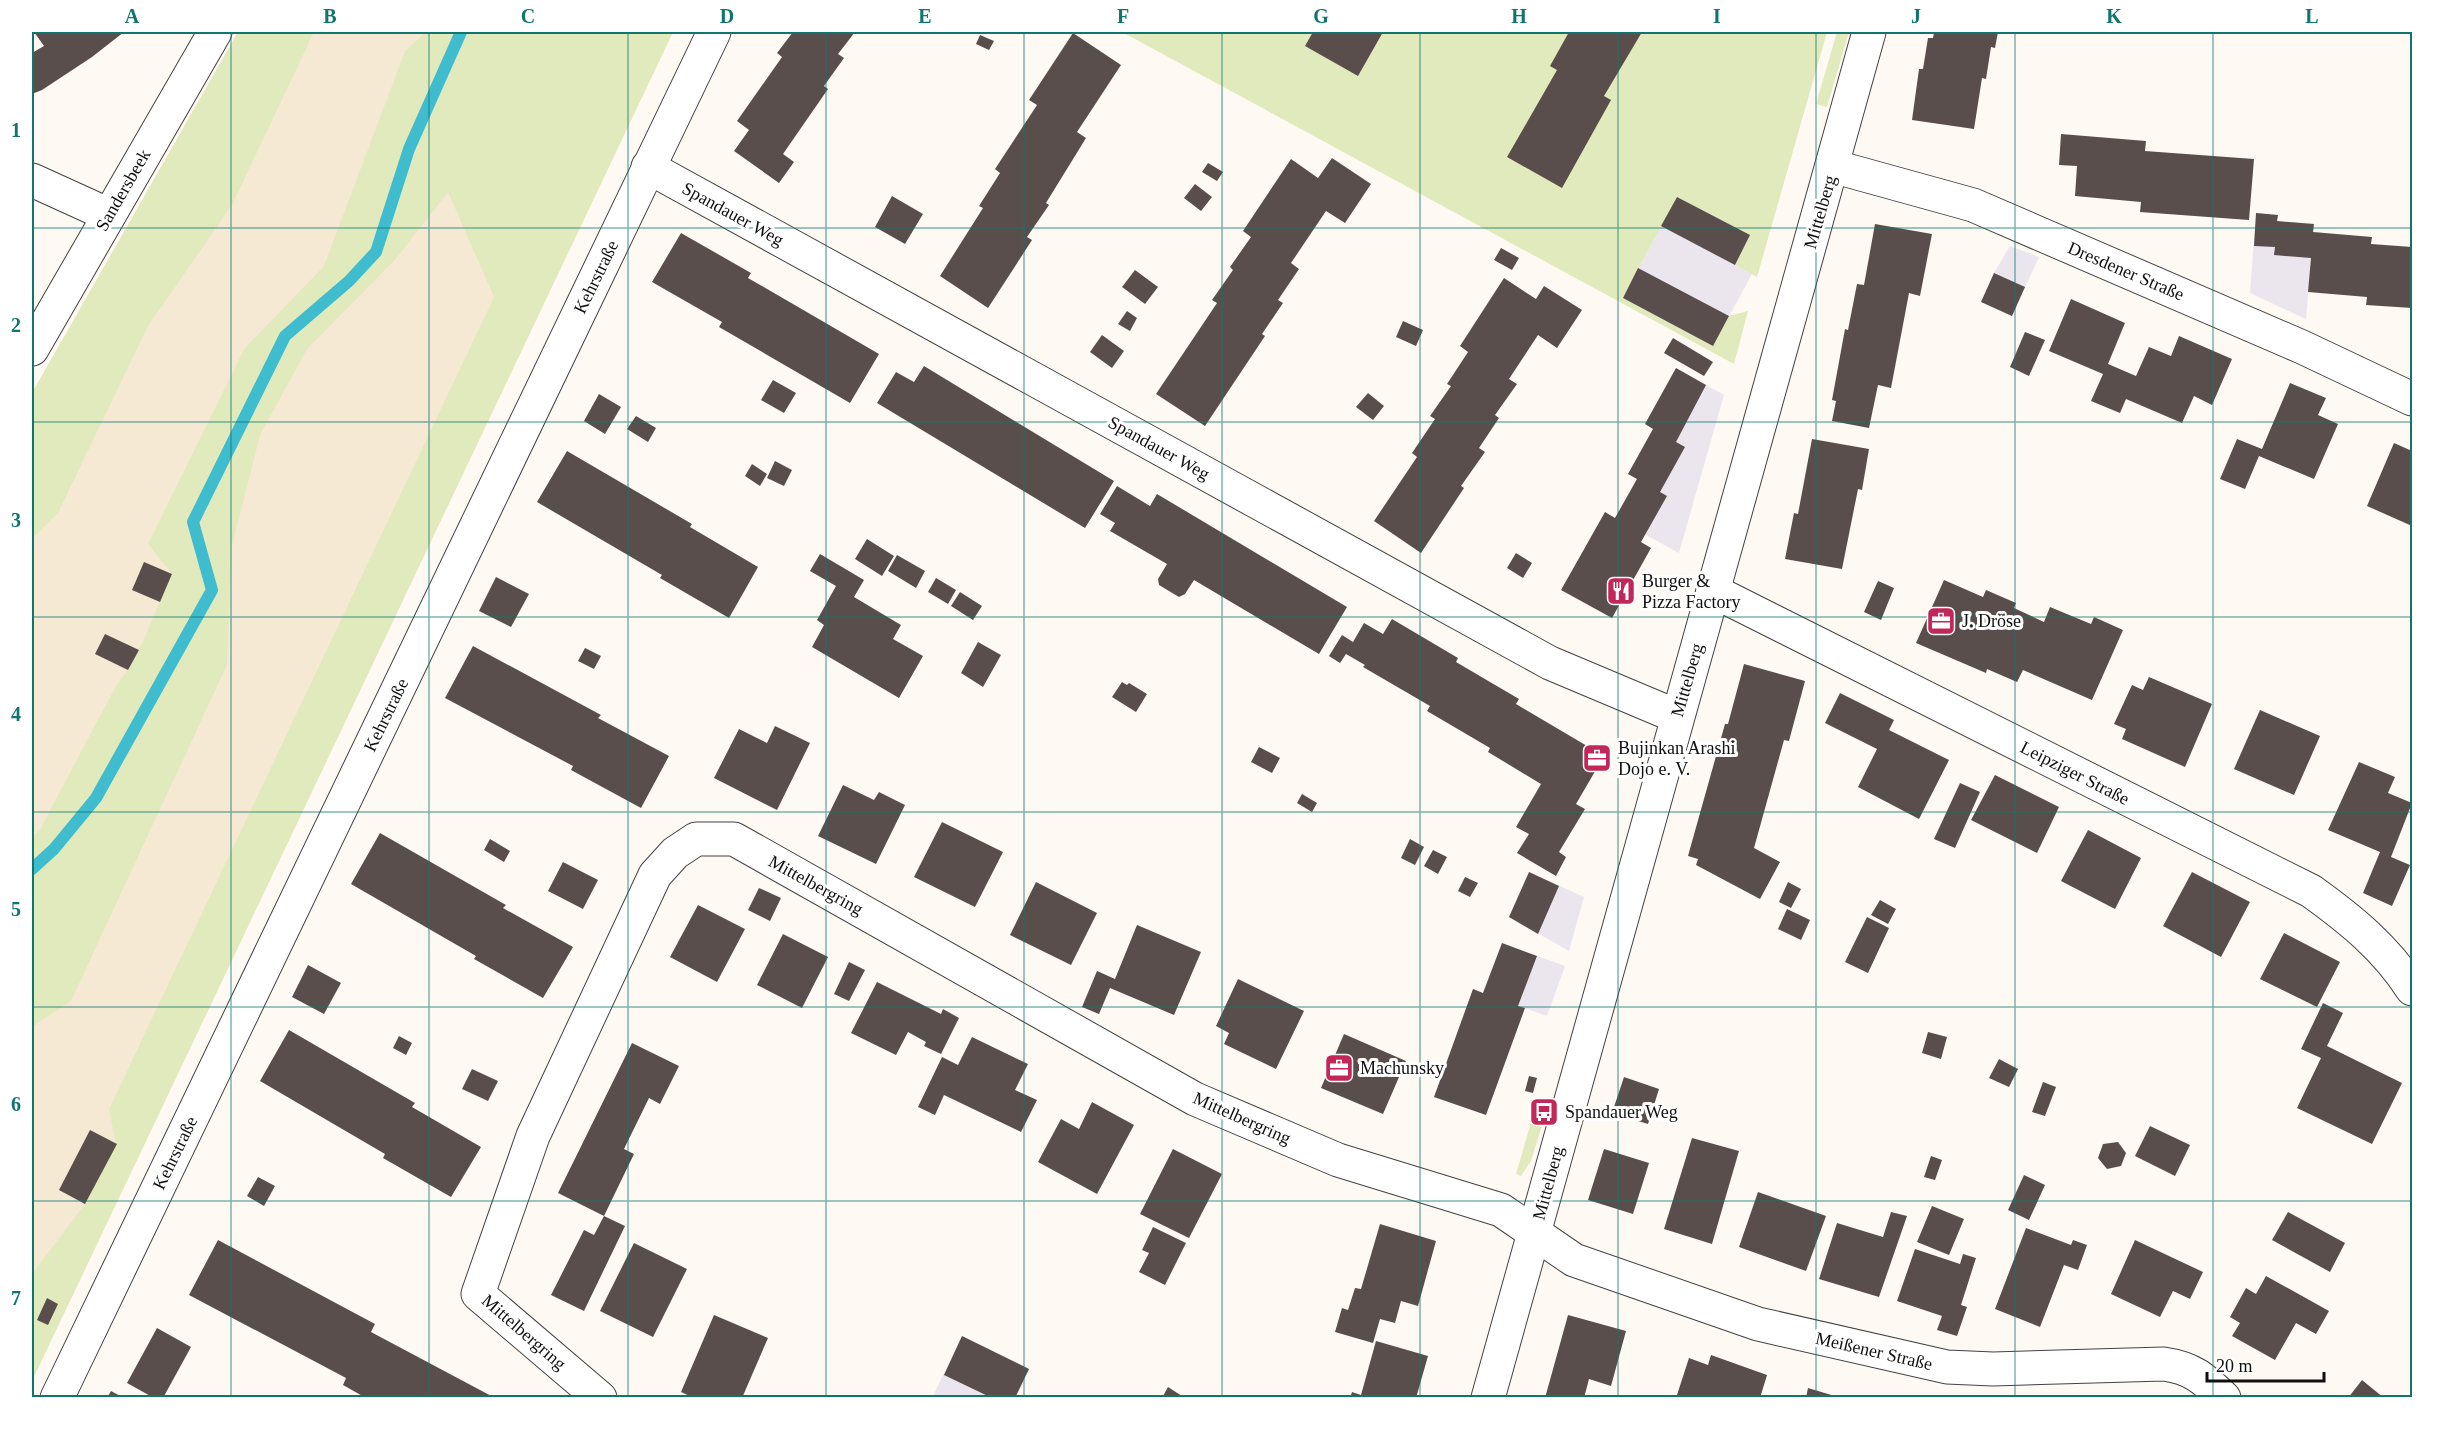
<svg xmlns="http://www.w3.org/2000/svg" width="2444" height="1429" viewBox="0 0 2444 1429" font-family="Georgia,serif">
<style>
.industrial{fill:#ebe5ee}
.farmland{fill:#f5e9d3}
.green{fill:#e1eabc}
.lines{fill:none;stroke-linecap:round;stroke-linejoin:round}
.stream{stroke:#3fbccd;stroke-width:12}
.building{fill:#594e4c}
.minor-casing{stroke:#434343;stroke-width:35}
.minor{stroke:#fff;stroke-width:33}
.grid{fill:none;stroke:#0f766e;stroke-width:1.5;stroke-opacity:0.55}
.labels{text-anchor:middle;stroke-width:6;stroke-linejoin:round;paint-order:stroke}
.street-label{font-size:18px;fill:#101010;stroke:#fff}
.poi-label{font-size:18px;fill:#101010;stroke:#fff;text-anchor:start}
.neatline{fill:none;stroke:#0f766e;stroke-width:2}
.grid-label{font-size:20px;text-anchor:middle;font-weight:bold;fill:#0f766e}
</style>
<rect width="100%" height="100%" fill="#fff9f3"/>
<g class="industrial">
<path d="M1677 197 1750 235 1735 265 1752 274 1713 346 1623 298Z"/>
<path d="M2256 213 2278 215 2277 221 2314 224 2306 319 2250 293Z"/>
<path d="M2010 246 2039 257 2012 316 1981 302 1994 273Z"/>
<path d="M1676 368 1724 395 1679 553 1615 518 1637 479 1628 474 1653 429 1645 424Z"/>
<path d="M1530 872 1584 897 1569 951 1509 917Z"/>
<path d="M1502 943 1565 966 1547 1016 1483 993Z"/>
<path d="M962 1336 1029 1369 1015 1397 932 1398Z"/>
</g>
<path class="farmland" d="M238 32H673L67 1307 32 1284V393Z"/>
<g class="green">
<path d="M238 32H314L232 205 148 326 58 513 32 539V393Z"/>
<path d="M426 32H673L32 1381V1274L85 1204 116 1145 109 1109 494 297 448 192 394 261 307 349 260 435 232 546 227 665 71 1001 32 1027V837L39 831 116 686 128 670 139 650 172 574 148 544 244 349 324 266 405 51Z"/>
<path d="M1122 32H1827L1757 277 1735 265 1750 235 1677 197 1623 298 1713 346 1729 316 1748 311 1734 364Z"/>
<path d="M1837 32H1849L1827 107 1816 104Z"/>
<path d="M1532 1119 1543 1122 1531 1161 1521 1176 1516 1174Z"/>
</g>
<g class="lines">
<path class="stream" d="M32 869 54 849 96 798 212 590 193 522 285 336 349 281 376 252 409 149 461 32"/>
</g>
<g class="building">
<path d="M34 32H124L92 57 42 90 32 94V53L44 46Z"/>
<path d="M793 32H855L838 54 844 58 824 86 828 89 783 154 794 162 779 183 734 151 749 130 737 121 782 57 777 53Z"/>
<path d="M1313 32H1383L1358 76 1305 46Z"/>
<path d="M1569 32H1642L1604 96 1611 100 1562 188 1507 157 1557 70 1550 66Z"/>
<path d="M1934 32H1998L1995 48 1991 47 1986 79 1982 78 1974 129 1912 120 1919 69H1923L1928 38H1933Z"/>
<path d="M1073 33 1121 65 1077 132 1086 138 1046 203 1049 205 1027 237 1032 240 988 308 940 276 983 208 979 206 1000 173 995 169 1037 105 1029 100Z"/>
<path d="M980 35 994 41 989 50 976 44Z"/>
<path d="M2061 134 2146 141 2145 151 2254 159 2249 220 2140 212 2141 202 2075 196 2077 166 2059 165Z"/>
<path d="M1332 158 1371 184 1345 223 1326 211 1291 263 1299 269 1278 300 1283 303 1262 334 1265 336 1205 426 1156 394 1217 303 1212 300 1233 270 1230 267 1251 237 1243 231 1291 159 1318 178Z"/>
<path d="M1208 163 1223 172 1217 181 1202 172Z"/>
<path d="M1195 184 1212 197 1201 211 1184 198Z"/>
<path d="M892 196 923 214 905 244 875 227Z"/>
<path d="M1677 197 1750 235 1735 265 1661 226Z"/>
<path d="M2256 213 2278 215 2277 221 2314 224 2313 232 2372 237 2371 244 2412 247V308L2366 305 2367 297 2308 292 2311 258 2274 255 2275 247 2254 246Z"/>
<path d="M1875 224 1932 234 1920 296 1909 293 1891 388 1878 385 1869 428 1832 421 1836 401 1832 400 1845 329 1848 330 1857 284 1864 285Z"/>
<path d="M681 233 751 273 748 278 879 354 850 403 719 327 722 322 652 282Z"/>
<path d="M1501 248 1519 258 1512 270 1494 260Z"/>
<path d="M1638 268 1729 316 1713 346 1623 298Z"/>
<path d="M1135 270 1158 287 1145 304 1122 287Z"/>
<path d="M1994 273 2025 287 2012 316 1981 302Z"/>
<path d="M1504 278 1536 299 1544 286 1582 310 1557 348 1538 335 1509 379 1517 384 1495 415 1499 418 1479 448 1485 452 1461 486 1464 488 1421 553 1374 521 1417 457 1412 453 1435 419 1430 416 1451 386 1447 384 1468 352 1460 346Z"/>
<path d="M2071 299 2125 323 2108 364 2136 376 2149 347 2171 356 2179 336 2232 359 2212 405 2194 396 2182 423 2126 399 2120 413 2091 401 2103 374 2049 351Z"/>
<path d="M1127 311 1137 318 1130 331 1118 324Z"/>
<path d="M1403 321 1423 330 1416 346 1396 337Z"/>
<path d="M2025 332 2045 340 2029 376 2010 367Z"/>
<path d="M1102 335 1124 351 1112 368 1090 352Z"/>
<path d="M1673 338 1713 362 1704 376 1664 353Z"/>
<path d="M924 366 1114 481 1085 528 877 403 896 372 914 382Z"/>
<path d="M1676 368 1706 385 1676 442 1685 447 1660 492 1667 496 1641 542 1651 548 1612 618 1561 590 1605 512 1615 518 1637 479 1628 474 1653 429 1645 424Z"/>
<path d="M773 380 796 393 784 413 761 400Z"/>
<path d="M2290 383 2326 398 2318 415 2338 424 2314 479 2259 456 2245 489 2220 479 2237 439 2262 449Z"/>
<path d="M1368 393 1384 406 1373 420 1356 407Z"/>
<path d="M599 394 621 407 605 434 584 421Z"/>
<path d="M636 416 656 428 648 442 627 429Z"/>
<path d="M1812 439 1869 449 1862 490 1858 489 1842 569 1785 559 1794 513 1798 514Z"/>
<path d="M2394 443 2412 451V526L2367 506Z"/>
<path d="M567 451 692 524 690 527 758 567 729 618 660 578 662 575 537 502Z"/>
<path d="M775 461 792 470 784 486 767 478Z"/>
<path d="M752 464 767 474 760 486 745 476Z"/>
<path d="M1117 486 1150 506 1157 494 1347 607 1319 654 1194 580 1185 594 1179 597 1159 585 1158 579 1167 564 1110 531 1115 523 1100 514Z"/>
<path d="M867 539 894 556 882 576 855 559Z"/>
<path d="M1516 553 1532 563 1523 578 1507 568Z"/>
<path d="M820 554 864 580 854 597 901 625 893 639 923 656 899 698 812 647 824 625 817 620 836 586 810 571Z"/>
<path d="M897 555 925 571 916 588 888 571Z"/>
<path d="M144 562 172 574 160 602 132 590Z"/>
<path d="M496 577 529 594 511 627 479 611Z"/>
<path d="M936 578 956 590 948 604 928 592Z"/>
<path d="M1944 580 1983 597 1986 590 2016 603 2014 608 2044 622 2050 607 2091 624 2094 617 2123 630 2092 700 2023 670 2017 682 1987 669 1986 673 1916 643Z"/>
<path d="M1878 581 1894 588 1881 620 1864 612Z"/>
<path d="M960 592 982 606 973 620 951 606Z"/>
<path d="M1392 619 1458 658 1456 662 1519 699 1516 704 1604 756 1576 804 1585 809 1559 852 1566 857 1556 876 1517 853 1529 834 1516 827 1541 784 1488 752 1490 748 1427 711 1430 706 1363 667 1365 665 1346 654 1340 663 1329 656 1342 635 1353 642 1364 623 1383 634Z"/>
<path d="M105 634 139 650 128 670 95 654Z"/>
<path d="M978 642 1001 655 983 687 961 673Z"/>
<path d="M473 646 601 715 598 718 669 756 641 808 571 770 573 766 445 698Z"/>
<path d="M585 648 601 656 594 669 578 661Z"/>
<path d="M1744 664 1805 681 1789 741 1784 740 1754 848 1780 862 1760 899 1696 865 1698 859 1688 856 1725 724H1728Z"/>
<path d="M2149 677 2212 704 2185 767 2122 739 2126 729 2114 724 2132 685 2143 690Z"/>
<path d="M1122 682 1127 685 1129 683 1147 694 1136 712 1112 697Z"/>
<path d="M1840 693 1894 720 1889 730 1949 760 1919 819 1858 787 1877 749 1825 723Z"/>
<path d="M2260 710 2320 736 2294 795 2234 769Z"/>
<path d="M775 726 810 743 777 810 714 778 739 729 767 743Z"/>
<path d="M1259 747 1280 758 1272 773 1251 762Z"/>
<path d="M2359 762 2395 777 2388 793 2412 803 2391 857 2410 865 2392 906 2363 893 2380 852 2328 830Z"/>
<path d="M1995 775 2059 807 2037 853 1971 820Z"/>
<path d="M1960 783 1980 792 1955 848 1934 839Z"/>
<path d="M843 785 874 800 879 792 905 805 876 864 818 836Z"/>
<path d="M1302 794 1317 803 1312 812 1297 803Z"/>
<path d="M942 822 1003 852 975 907 914 877Z"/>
<path d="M2088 830 2141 858 2115 909 2061 881Z"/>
<path d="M380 833 506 905 503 908 573 947 543 998 474 959 476 956 351 884Z"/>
<path d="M490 839 510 851 504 862 484 850Z"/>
<path d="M1410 839 1424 847 1415 865 1401 858Z"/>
<path d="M1433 850 1447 857 1438 874 1424 866Z"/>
<path d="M563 862 598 880 583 909 548 891Z"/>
<path d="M1529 872 1559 886 1538 934 1509 917Z"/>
<path d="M2192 872 2250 902 2221 957 2163 926Z"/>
<path d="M1465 877 1478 883 1470 897 1458 891Z"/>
<path d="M1036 882 1097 913 1071 965 1010 935Z"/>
<path d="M1788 882 1801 889 1791 908 1779 902Z"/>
<path d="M759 888 781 898 770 921 748 910Z"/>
<path d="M1880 900 1896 909 1888 924 1871 915Z"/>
<path d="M698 905 745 929 717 982 670 957Z"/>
<path d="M1787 909 1810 920 1801 940 1778 929Z"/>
<path d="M1867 917 1889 928 1868 973 1845 962Z"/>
<path d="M1137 925 1201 952 1174 1015 1110 988 1099 1014 1082 1007 1097 971 1115 979Z"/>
<path d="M2284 933 2340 962 2317 1007 2260 979Z"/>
<path d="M783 934 828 957 802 1008 757 985Z"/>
<path d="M1502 943 1537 956 1518 1006 1525 1008 1486 1115 1434 1097 1473 989 1483 993Z"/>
<path d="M849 962 865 970 849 1001 834 994Z"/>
<path d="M308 965 341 983 324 1014 292 997Z"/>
<path d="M1238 979 1304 1011 1276 1069 1224 1044 1229 1033 1216 1026Z"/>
<path d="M877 982 941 1014 943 1009 959 1018 941 1054 924 1046 926 1042 908 1032 896 1055 851 1033Z"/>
<path d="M2323 1003 2343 1013 2327 1046 2402 1083 2372 1144 2297 1108 2321 1058 2301 1049Z"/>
<path d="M289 1030 415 1103 412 1107 481 1147 451 1197 383 1158 385 1154 260 1081Z"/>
<path d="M1928 1032 1947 1037 1941 1059 1922 1053Z"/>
<path d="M1344 1034 1406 1061 1383 1114 1321 1088Z"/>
<path d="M399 1036 412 1043 406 1055 393 1048Z"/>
<path d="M972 1037 1028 1064 1015 1090 1037 1100 1021 1132 944 1095 935 1115 918 1107 942 1057 958 1065Z"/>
<path d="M632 1043 679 1066 660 1104 649 1098 624 1149 634 1154 604 1216 558 1193Z"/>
<path d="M1999 1059 2018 1069 2009 1087 1989 1078Z"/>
<path d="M472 1069 498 1081 488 1101 462 1089Z"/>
<path d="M1529 1076 1537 1078 1533 1093 1525 1091Z"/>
<path d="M1624 1077 1659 1089 1648 1124 1612 1113Z"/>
<path d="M2043 1082 2056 1087 2045 1116 2032 1112Z"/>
<path d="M1092 1102 1134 1125 1097 1194 1038 1162 1061 1119 1079 1129Z"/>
<path d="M2150 1126 2190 1145 2175 1176 2135 1156Z"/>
<path d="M90 1130 117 1144 85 1204 59 1190Z"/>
<path d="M1692 1138 1739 1151 1712 1244 1664 1229Z"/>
<path d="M2118 1142 2126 1153 2121 1166 2107 1169 2098 1158 2103 1144Z"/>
<path d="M1173 1149 1222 1174 1189 1238 1140 1214Z"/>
<path d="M1604 1149 1649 1163 1633 1214 1588 1200Z"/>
<path d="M1931 1156 1942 1160 1935 1180 1924 1177Z"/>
<path d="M2024 1175 2045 1185 2029 1220 2008 1210Z"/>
<path d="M258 1177 275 1186 264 1206 247 1196Z"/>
<path d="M1758 1192 1826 1216 1806 1271 1739 1247Z"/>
<path d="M1932 1206 1964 1219 1949 1255 1917 1242Z"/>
<path d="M1891 1212 1907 1216 1879 1297 1819 1279 1837 1223 1883 1237Z"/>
<path d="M2288 1212 2345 1243 2330 1272 2272 1240Z"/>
<path d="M604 1216 625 1226 584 1311 551 1295 584 1230 594 1235Z"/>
<path d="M1380 1224 1436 1241 1418 1306 1401 1301 1395 1323 1380 1319 1373 1343 1335 1332 1342 1308 1348 1310 1355 1288 1361 1289Z"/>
<path d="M1153 1227 1186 1243 1165 1285 1139 1272 1149 1253 1142 1250Z"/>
<path d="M2026 1228 2071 1245 2073 1240 2087 1245 2078 1270 2064 1265 2040 1327 1995 1309Z"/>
<path d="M218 1240 375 1324 371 1332 495 1398H366L343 1385 346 1378 189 1295Z"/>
<path d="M2135 1240 2203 1272 2190 1299 2173 1291 2160 1317 2111 1294Z"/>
<path d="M634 1243 687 1269 653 1337 600 1311Z"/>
<path d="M1915 1249 1960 1264 1963 1254 1976 1258 1961 1305 1967 1307 1957 1336 1937 1330 1942 1316 1897 1301Z"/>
<path d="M2266 1276 2329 1311 2316 1334 2296 1323 2275 1360 2232 1336 2240 1323 2230 1317 2246 1288 2256 1294Z"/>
<path d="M47 1298 58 1304 48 1325 37 1320Z"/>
<path d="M714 1315 768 1338 742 1398H694L681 1392Z"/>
<path d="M1568 1315 1626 1331 1611 1386 1589 1379 1584 1398H1545Z"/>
<path d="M157 1328 191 1347 163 1398H154L127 1383Z"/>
<path d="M962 1336 1029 1369 1015 1398H992L944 1375Z"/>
<path d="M1376 1341 1428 1356 1416 1398H1350L1352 1392 1361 1395Z"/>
<path d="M1711 1355 1767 1375 1760 1398H1676L1689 1358 1708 1365Z"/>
<path d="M2362 1380 2384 1398H2348Z"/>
<path d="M1168 1387 1185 1398H1162Z"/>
<path d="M1808 1388 1838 1397V1398H1806Z"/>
<path d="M111 1391 124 1398H107Z"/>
</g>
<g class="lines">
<g class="minor-casing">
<g id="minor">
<path d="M1832 166 1973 205 2302 347 2412 399"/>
<path d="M648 167 1550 663 1676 716"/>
<path d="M32 180 109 215"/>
<path d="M32 349 215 32"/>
<path d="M1713 591 2311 891C2350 919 2386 948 2412 989"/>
<path d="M57 1398 714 32"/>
<path d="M600 1398 478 1294 533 1136 655 875 675 853 696 839H734L1195 1099 1338 1160 1501 1210 1574 1260 1758 1324 1947 1367 1993 1369 2164 1364C2192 1368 2203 1378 2224 1398"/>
<path d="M1488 1398 1869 32"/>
</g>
</g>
<use href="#minor" class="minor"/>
</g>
<path class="grid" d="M231 32V1398M429 32V1398M628 32V1398M826 32V1398M1024 32V1398M1222 32V1398M1420 32V1398M1618 32V1398M1816 32V1398M2015 32V1398M2213 32V1398M32 228H2412M32 422H2412M32 617H2412M32 812H2412M32 1007H2412M32 1201H2412"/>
<defs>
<g id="restaurant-square" transform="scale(1.5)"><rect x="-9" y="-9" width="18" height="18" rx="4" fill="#c12759" stroke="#fff"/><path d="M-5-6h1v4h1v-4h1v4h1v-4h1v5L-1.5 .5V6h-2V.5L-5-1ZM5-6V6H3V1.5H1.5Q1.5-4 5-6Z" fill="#fff"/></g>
<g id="office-square" transform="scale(1.5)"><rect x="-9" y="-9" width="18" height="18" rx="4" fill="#c12759" stroke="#fff"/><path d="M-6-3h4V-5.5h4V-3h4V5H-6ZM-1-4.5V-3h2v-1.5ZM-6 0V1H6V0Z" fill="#fff"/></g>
<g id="bus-square" transform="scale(1.5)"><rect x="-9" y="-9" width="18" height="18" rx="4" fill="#c12759" stroke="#fff"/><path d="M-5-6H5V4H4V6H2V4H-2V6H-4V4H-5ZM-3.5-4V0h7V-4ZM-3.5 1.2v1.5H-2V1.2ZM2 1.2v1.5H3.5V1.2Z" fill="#fff"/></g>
</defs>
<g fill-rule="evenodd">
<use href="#restaurant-square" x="1621" y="591"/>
<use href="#office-square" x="1941" y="621"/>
<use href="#office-square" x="1597" y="758"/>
<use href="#office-square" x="1339" y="1068"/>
<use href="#bus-square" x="1544" y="1112"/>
</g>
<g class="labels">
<g class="street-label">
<text transform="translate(123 190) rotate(-60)" y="6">Sandersbeek</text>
<text transform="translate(1820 212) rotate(-74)" y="6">Mittelberg</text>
<text transform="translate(733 214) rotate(29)" y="6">Spandauer Weg</text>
<text transform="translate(2126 271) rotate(23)" y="6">Dresdener Straße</text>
<text transform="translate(596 277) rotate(-64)" y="6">Kehrstraße</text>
<text transform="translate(1159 448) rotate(29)" y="6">Spandauer Weg</text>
<text transform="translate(1687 680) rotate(-74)" y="6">Mittelberg</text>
<text transform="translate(386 715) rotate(-64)" y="6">Kehrstraße</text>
<text transform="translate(2075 773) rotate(27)" y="6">Leipziger Straße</text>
<text transform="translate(816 885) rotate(29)" y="6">Mittelbergring</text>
<text transform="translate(1242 1118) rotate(24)" y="6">Mittelbergring</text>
<text transform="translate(175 1153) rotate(-64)" y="6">Kehrstraße</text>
<text transform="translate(1548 1183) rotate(-75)" y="6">Mittelberg</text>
<text transform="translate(524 1332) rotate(41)" y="6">Mittelbergring</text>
<text transform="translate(1874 1351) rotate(13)" y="6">Meißener Straße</text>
</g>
<g class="poi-label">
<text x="1642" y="587">Burger &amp;<tspan x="1642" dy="21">Pizza Factory</tspan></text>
<text x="1962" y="627">J. Dröse</text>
<text x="1618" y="754">Bujinkan Arashi<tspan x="1618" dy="21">Dojo e. V.</tspan></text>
<text x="1360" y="1074">Machunsky</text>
<text x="1565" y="1118">Spandauer Weg</text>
</g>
</g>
<rect width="2444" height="1429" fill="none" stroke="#ffffff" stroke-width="66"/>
<path d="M2207 1372v9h117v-9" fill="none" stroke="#101010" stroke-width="3"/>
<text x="2216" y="1372" font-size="18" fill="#101010" stroke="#ffffff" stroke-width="4.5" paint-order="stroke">20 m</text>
<rect x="33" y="33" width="2378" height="1363" class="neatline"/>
<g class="grid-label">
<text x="132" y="23">A</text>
<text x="330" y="23">B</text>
<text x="528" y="23">C</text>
<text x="727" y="23">D</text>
<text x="925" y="23">E</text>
<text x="1123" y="23">F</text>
<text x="1321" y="23">G</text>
<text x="1519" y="23">H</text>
<text x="1717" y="23">I</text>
<text x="1916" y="23">J</text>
<text x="2114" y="23">K</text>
<text x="2312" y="23">L</text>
<text x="16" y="137">1</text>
<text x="16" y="332">2</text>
<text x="16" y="527">3</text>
<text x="16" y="721">4</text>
<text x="16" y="916">5</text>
<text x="16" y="1111">6</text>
<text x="16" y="1305">7</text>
</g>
</svg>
